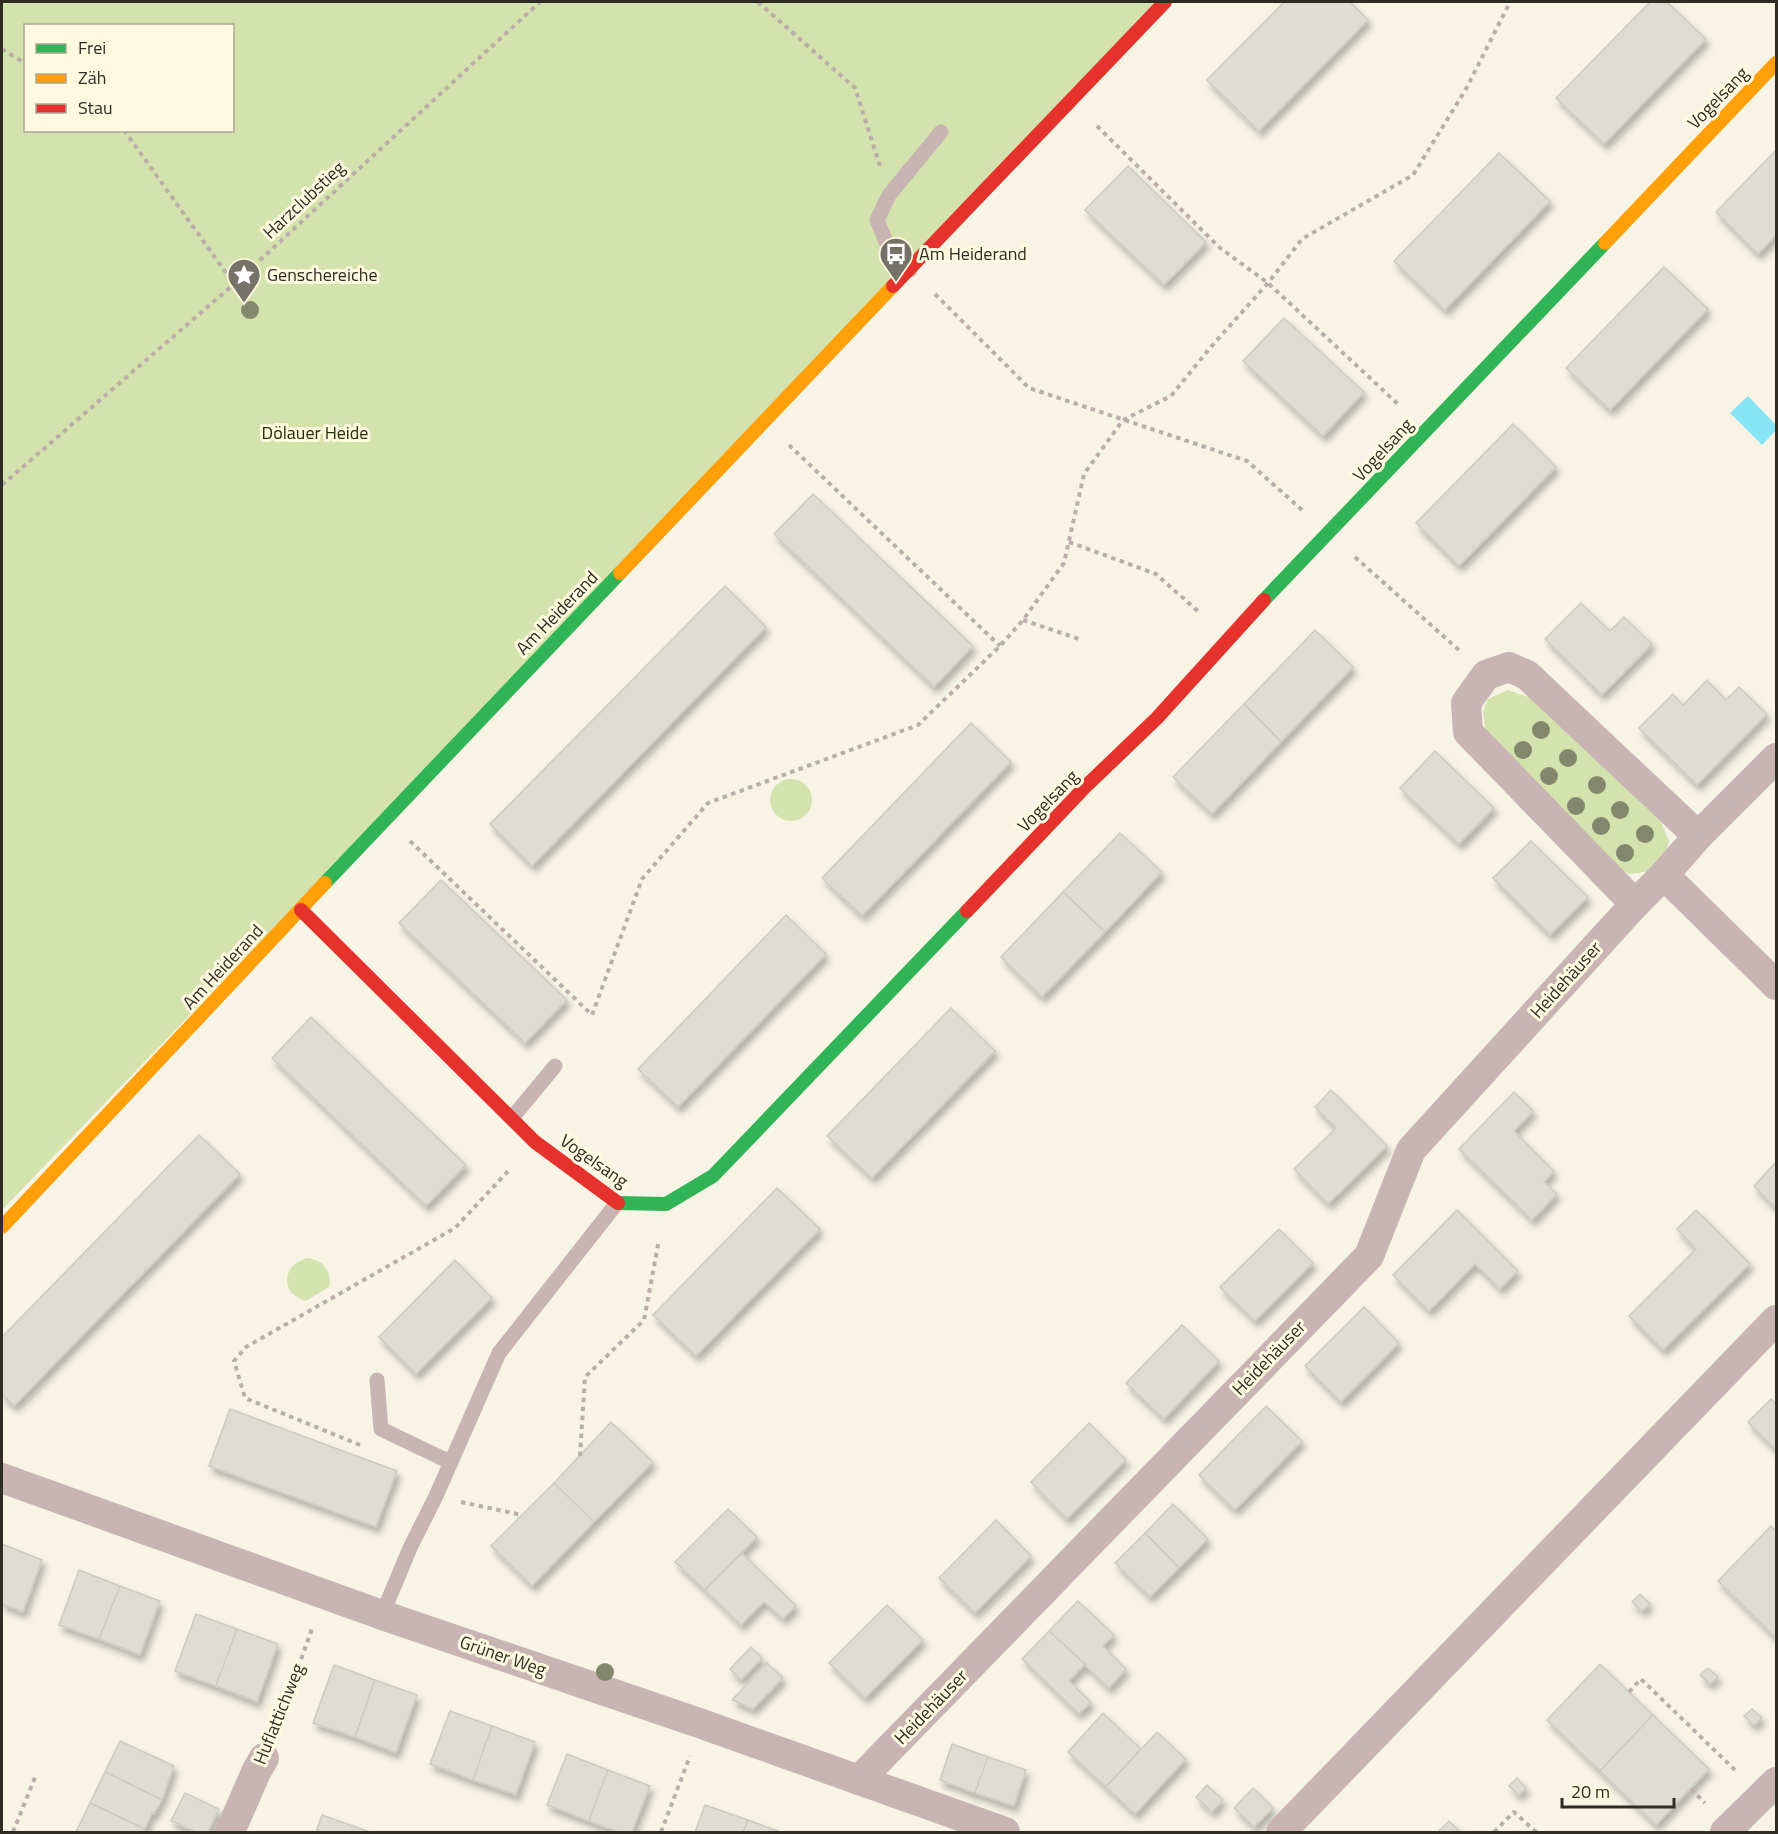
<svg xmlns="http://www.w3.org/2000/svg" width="1778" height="1834" viewBox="0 0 1778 1834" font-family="'Titillium Web',sans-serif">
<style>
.green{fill:#d4e2ad;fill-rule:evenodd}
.water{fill:#86e4f4}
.building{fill:#dfddd2;stroke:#cdcbc0;stroke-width:1.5;filter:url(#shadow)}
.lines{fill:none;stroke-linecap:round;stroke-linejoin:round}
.path{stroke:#bbadaa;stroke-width:4;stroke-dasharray:4.5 4.5;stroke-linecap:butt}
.lane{stroke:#c8b4b2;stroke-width:15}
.street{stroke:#c8b4b2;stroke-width:30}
.fast{stroke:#30b455;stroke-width:14}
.slow{stroke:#ff9f0a;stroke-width:14}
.jam{stroke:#e5322d;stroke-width:14}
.tree{fill:#83886c}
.labels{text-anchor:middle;stroke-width:6;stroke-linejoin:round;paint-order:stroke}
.street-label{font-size:18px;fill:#2f2d23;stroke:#fef9df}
.poi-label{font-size:18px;fill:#2f2d23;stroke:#fef9df;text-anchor:start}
.park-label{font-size:18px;fill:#242f09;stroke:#fef9df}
</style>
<defs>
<filter id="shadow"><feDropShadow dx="3.5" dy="6" stdDeviation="3" flood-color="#0004"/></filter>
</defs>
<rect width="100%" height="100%" fill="#f7f4e6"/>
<g class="green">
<path d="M2 2H1165L2 1210ZM26 26H232V130H26Z"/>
<path d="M1508 690 1531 698 1661 822 1669 841 1665 857 1650 871 1630 874 1611 866 1486 733 1483 712 1488 699Z"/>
<circle cx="791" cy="800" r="21"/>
<path d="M307 1258C324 1260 332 1271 329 1287L306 1301C279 1293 282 1265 307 1258Z"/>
</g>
<path class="water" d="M1748 396 1776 425V430L1762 445 1730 413Z"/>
<g class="building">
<path d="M1284 2H1350L1368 20 1259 131 1207 80Z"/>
<path d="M1650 2H1667L1706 39 1604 144 1556 98Z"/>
<path d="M1776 150V235L1758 254 1716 212Z"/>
<path d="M1499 153 1550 201 1445 310 1394 261Z"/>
<path d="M1128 166 1206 242 1164 285 1085 210Z"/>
<path d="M1664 267 1708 309 1610 410 1566 368Z"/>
<path d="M1284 318 1364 392 1323 436 1243 361Z"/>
<path d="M1513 424 1556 467 1459 566 1416 523Z"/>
<path d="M813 494 973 646 934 687 774 534Z"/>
<path d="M725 586 766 627 532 866 490 824Z"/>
<path d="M1581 603 1610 631 1624 617 1652 644 1602 695 1545 639Z"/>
<path d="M1315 630 1353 667 1281 742 1244 704Z"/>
<path d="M1707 680 1726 700 1739 687 1767 714 1697 785 1639 728 1673 694 1683 705Z"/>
<path d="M1244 704 1281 742 1212 814 1173 777Z"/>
<path d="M971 723 1011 762 862 916 822 878Z"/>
<path d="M1435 751 1494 808 1459 844 1400 788Z"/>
<path d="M1120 833 1162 872 1105 932 1063 892Z"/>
<path d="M1531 841 1588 897 1550 935 1493 878Z"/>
<path d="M441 880 567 1000 525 1043 399 923Z"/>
<path d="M1063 892 1105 932 1042 997 1001 957Z"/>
<path d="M786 915 826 954 678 1107 638 1069Z"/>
<path d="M951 1008 995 1051 872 1178 827 1136Z"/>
<path d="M311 1017 466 1165 426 1206 272 1058Z"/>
<path d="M1331 1090 1387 1146 1328 1204 1294 1169 1336 1128 1315 1107Z"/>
<path d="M1514 1092 1533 1111 1514 1131 1554 1171 1544 1182 1557 1194 1532 1220 1459 1149Z"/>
<path d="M199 1135 240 1174 14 1406 2 1394V1337Z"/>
<path d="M1776 1162V1208L1754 1186Z"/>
<path d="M777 1188 820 1229 696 1356 653 1315Z"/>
<path d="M1457 1210 1518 1271 1500 1289 1475 1264 1429 1311 1393 1275Z"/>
<path d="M1696 1210 1750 1264 1663 1350 1629 1316 1696 1249 1677 1229Z"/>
<path d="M1279 1229 1313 1263 1255 1321 1220 1287Z"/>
<path d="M455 1260 492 1298 416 1374 379 1337Z"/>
<path d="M1364 1307 1399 1343 1341 1402 1305 1366Z"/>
<path d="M1182 1325 1219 1361 1164 1419 1126 1383Z"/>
<path d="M1771 1399 1776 1404V1450L1748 1422Z"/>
<path d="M1266 1406 1302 1441 1235 1510 1199 1475Z"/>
<path d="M230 1409 397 1471 376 1527 209 1466Z"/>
<path d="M611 1422 653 1462 594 1522 554 1483Z"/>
<path d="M1089 1423 1126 1460 1067 1519 1031 1482Z"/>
<path d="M554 1483 594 1522 532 1586 491 1546Z"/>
<path d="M1173 1504 1208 1539 1179 1568 1145 1533Z"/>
<path d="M728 1509 757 1537 705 1590 675 1562Z"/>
<path d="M996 1520 1031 1556 975 1613 939 1578Z"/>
<path d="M1771 1526 1776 1531V1638L1718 1581Z"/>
<path d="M1145 1533 1179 1568 1150 1597 1115 1563Z"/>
<path d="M2 1544 42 1560 23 1612 2 1604Z"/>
<path d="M742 1553 796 1606 783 1619 764 1602 741 1625 705 1590Z"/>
<path d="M79 1570 120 1586 99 1639 59 1625Z"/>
<path d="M120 1586 160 1601 140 1655 99 1639Z"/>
<path d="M1640 1594 1650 1604 1642 1611 1632 1602Z"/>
<path d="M1078 1601 1114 1635 1103 1646 1126 1669 1109 1688 1049 1631Z"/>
<path d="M887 1605 923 1640 865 1698 829 1663Z"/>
<path d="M196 1614 237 1629 216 1686 175 1671Z"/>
<path d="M237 1629 278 1644 257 1702 216 1686Z"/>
<path d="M1049 1631 1085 1664 1069 1681 1091 1702 1079 1714 1022 1659Z"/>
<path d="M751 1647 762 1658 741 1680 730 1669Z"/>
<path d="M767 1663 783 1678 753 1709 732 1700Z"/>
<path d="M1600 1664 1653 1715 1600 1771 1547 1720Z"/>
<path d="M334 1665 375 1680 355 1737 313 1723Z"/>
<path d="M1708 1668 1718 1677 1710 1684 1700 1675Z"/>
<path d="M375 1680 417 1695 396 1753 355 1737Z"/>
<path d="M1752 1709 1762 1718 1754 1725 1744 1716Z"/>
<path d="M450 1711 492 1726 473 1780 430 1764Z"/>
<path d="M1103 1713 1141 1749 1106 1787 1068 1752Z"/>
<path d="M1653 1715 1709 1769 1656 1825 1600 1771Z"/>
<path d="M492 1726 535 1742 516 1795 473 1780Z"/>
<path d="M1157 1732 1186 1759 1135 1814 1106 1787Z"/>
<path d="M120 1741 174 1766 162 1800 105 1772Z"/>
<path d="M952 1744 988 1757 975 1793 940 1780Z"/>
<path d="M567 1754 608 1770 589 1821 547 1805Z"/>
<path d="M988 1757 1026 1770 1014 1806 975 1793Z"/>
<path d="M608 1770 650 1786 632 1832H619L589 1821Z"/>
<path d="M105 1772 162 1800 154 1814 152 1813 145 1829 90 1803Z"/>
<path d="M1517 1778 1526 1788 1519 1795 1509 1786Z"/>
<path d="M1207 1785 1223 1800 1212 1812 1196 1797Z"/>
<path d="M1253 1788 1273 1808 1254 1827 1234 1808Z"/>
<path d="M185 1793 219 1809 208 1832H196L171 1821Z"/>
<path d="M90 1803 145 1829 143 1832H76Z"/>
<path d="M705 1805 748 1820 743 1832H695Z"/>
<path d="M322 1815 370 1832H316Z"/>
<path d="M748 1820 780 1832H743Z"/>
<path d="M1449 1821 1460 1832H1438Z"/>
</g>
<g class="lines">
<g class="path">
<path d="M758 2 855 88 880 166"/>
<path d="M2 49 26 64"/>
<path d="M1097 126 1220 248 1268 283 1400 406"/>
<path d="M124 130 234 284"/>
<path d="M935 294 1029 388 1247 461 1302 510"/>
<path d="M789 445 1000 646"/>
<path d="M2 485 234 284 540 2"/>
<path d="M1069 542 1156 574 1201 614"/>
<path d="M1355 557 1461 652"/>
<path d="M1023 620 1082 640"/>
<path d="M410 841 592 1015 642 879 708 803 918 725 1000 646 1023 620 1064 563 1084 474 1123 420 1171 396 1210 348 1268 283 1302 239 1413 175 1466 89 1510 2"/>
<path d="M360 1445 245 1398 234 1361 246 1347 455 1228 510 1169"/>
<path d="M580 1456 585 1377 644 1320 659 1240"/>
<path d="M461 1502 522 1515"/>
<path d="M1629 1692 1641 1679 1737 1772"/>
<path d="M277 1727 313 1626"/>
<path d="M1691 1789 1705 1803"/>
<path d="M13 1832 36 1775"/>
<path d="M661 1832 690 1756"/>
<path d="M1494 1832 1514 1812 1536 1832"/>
</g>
<g class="lane">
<path d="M910 270 885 240 877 220 889 195 941 132"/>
<path d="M512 1118 555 1066"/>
<path d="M377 1380 381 1429 450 1462"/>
<path d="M382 1615 410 1548 436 1496 499 1353 617 1203"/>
</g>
<g class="street">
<path d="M1664 875 1776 985"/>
<path d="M1635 904 1468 732 1466 703 1486 675 1509 667 1527 675 1698 836"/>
<path d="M2 1478 382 1615 702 1724 1005 1832"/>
<path d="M859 1780 1369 1256 1411 1150 1635 904 1664 875 1698 836 1776 758"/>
<path d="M230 1832 256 1772 264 1758"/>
<path d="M1281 1832 1776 1320"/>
<path d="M1725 1832 1776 1782"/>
</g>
<g class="fast">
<path d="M1264 600 1605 243"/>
<path d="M325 883 620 573"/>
<path d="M618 1203 666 1204 713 1176 967 911"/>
</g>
<g class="slow">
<path d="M1605 243 1776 63"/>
<path d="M620 573 893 286"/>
<path d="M2 1227 325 883"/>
</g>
<g class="jam">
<path d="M893 286 1165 2"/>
<path d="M301 910 535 1142 618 1203"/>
<path d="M967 911 1085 787 1157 718 1264 600"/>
</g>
</g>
<g class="tree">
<circle cx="250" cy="310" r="9"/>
<circle cx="1541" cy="730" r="9"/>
<circle cx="1523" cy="750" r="9"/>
<circle cx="1568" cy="758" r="9"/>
<circle cx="1549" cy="776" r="9"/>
<circle cx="1597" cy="785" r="9"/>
<circle cx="1576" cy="806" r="9"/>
<circle cx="1620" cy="810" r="9"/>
<circle cx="1601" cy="826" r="9"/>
<circle cx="1645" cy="834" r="9"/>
<circle cx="1625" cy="853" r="9"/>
<circle cx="605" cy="1672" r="9"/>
</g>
<defs>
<g id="bus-pin" transform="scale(1.725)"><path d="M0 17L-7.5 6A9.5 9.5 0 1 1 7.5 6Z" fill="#757367" stroke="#fef9df"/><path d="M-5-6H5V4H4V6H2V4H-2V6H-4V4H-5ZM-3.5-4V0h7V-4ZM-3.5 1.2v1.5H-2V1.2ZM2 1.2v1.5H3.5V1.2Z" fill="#fff"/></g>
<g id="sight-pin" transform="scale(1.725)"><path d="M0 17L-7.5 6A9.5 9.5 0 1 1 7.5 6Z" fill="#757367" stroke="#fef9df"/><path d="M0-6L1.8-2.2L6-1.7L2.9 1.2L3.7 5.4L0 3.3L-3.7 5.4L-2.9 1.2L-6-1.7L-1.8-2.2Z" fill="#fff"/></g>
</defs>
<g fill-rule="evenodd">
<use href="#bus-pin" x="896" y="254"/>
<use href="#sight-pin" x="244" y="275"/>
</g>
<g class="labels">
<g class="street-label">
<text transform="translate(1718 98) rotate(-46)" y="6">Vogelsang</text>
<text transform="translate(304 200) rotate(-43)" y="6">Harzclubstieg</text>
<text transform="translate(1383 450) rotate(-47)" y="6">Vogelsang</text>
<text transform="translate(557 613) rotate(-46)" y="6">Am Heiderand</text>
<text transform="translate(1048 801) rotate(-46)" y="6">Vogelsang</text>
<text transform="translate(223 967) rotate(-47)" y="6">Am Heiderand</text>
<text transform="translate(1566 980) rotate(-48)" y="6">Heidehäuser</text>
<text transform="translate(594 1161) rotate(35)" y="6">Vogelsang</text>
<text transform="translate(1269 1358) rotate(-46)" y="6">Heidehäuser</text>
<text transform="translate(503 1656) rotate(19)" y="6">Grüner Weg</text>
<text transform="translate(931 1707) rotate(-46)" y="6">Heidehäuser</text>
<text transform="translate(279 1714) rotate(-68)" y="6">Huflattichweg</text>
</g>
<g class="poi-label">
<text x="919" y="260">Am Heiderand</text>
<text x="267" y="281">Genschereiche</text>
</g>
<g class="park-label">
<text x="315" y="439">Dölauer Heide</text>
</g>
</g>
<rect width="1778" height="1834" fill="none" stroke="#2f2d23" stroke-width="6"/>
<rect x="24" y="24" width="210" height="108" fill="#fef9df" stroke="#aba794" stroke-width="1.5"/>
<rect x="36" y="44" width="30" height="9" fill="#30b455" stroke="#aba794" stroke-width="1.5"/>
<text x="78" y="54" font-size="18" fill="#2f2d23">Frei</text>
<rect x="36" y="74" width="30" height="9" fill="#ff9f0a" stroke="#aba794" stroke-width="1.5"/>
<text x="78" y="84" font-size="18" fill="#2f2d23">Zäh</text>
<rect x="36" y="104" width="30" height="9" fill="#e5322d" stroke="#aba794" stroke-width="1.5"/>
<text x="78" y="114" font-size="18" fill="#2f2d23">Stau</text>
<path d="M1562 1798v9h112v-9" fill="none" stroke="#2f2d23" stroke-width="3"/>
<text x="1571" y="1798" font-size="18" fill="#2f2d23" stroke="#fef9df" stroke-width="4.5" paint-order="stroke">20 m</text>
</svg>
